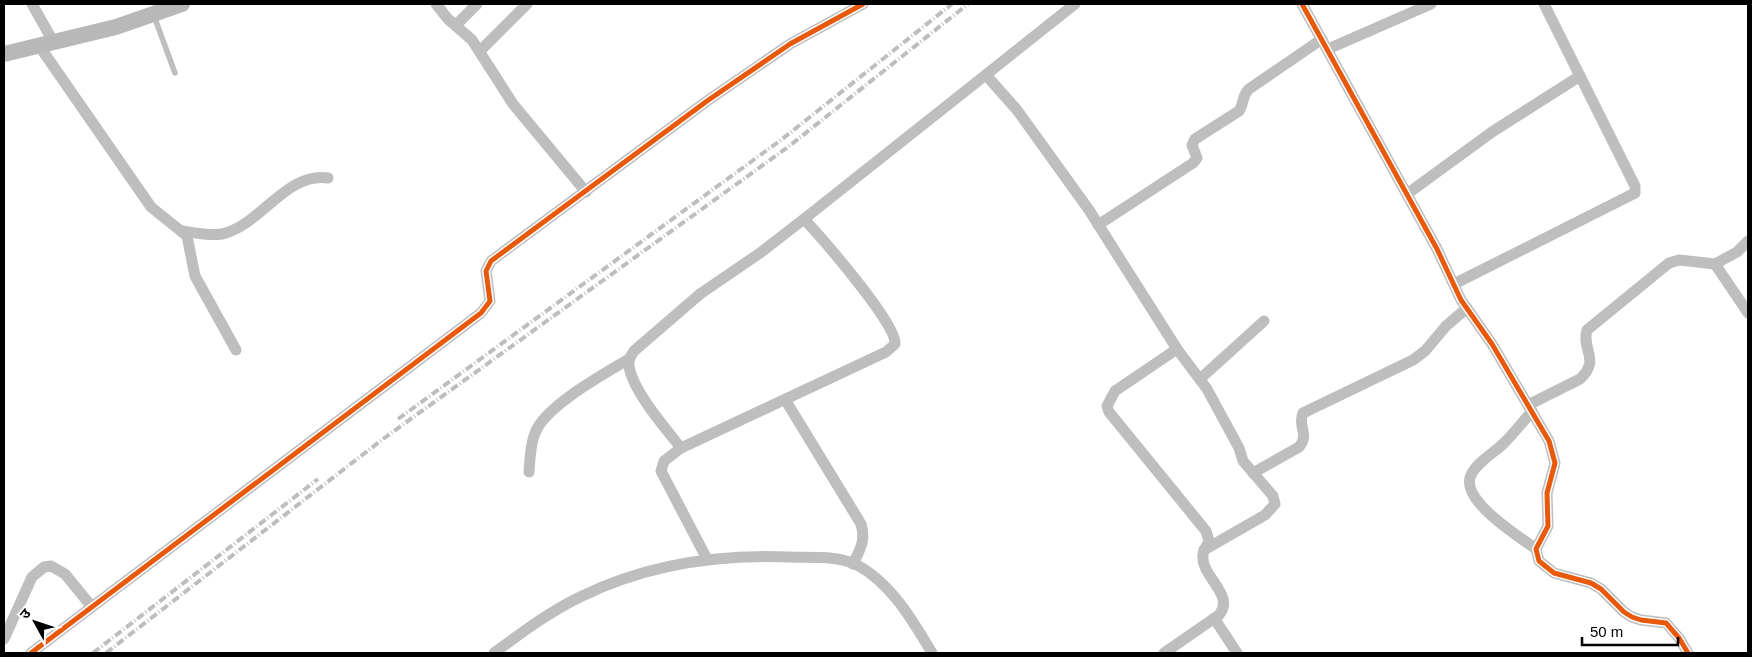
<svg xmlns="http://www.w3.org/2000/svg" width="1752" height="657" viewBox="0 0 1752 657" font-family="Arial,'Noto Sans Devanagari',sans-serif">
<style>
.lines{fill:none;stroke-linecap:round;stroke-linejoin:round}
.lane{stroke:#bebebe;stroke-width:5.5}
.street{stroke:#bebebe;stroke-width:11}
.secondary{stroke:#b8b8b8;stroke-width:16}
.rail{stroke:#bebebe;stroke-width:4;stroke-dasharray:8 2.5 1 2.5;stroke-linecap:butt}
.cycleway-casing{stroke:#fff;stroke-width:8}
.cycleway{stroke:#e8590c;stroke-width:5}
</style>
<rect width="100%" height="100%" fill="#fff"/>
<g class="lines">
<path class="lane" d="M154 16 175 73"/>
<g class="street">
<path d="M32 4 54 43"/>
<path d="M436 4 448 19 472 40 513 104 586 192"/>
<path d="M1302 4 1437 249 1461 300 1492 344 1549 441 1555 463 1547 493 1548 526 1536 549 1539 561 1554 573 1591 583 1601 589 1624 612 1632 617 1641 620 1666 623 1679 638 1688 653"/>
<path d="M456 25 477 4"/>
<path d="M40 47 151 207 187 236 195 276 236 350"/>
<path d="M1328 49 1431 4"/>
<path d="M480 51 527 4"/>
<path d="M986 75 1017 110 1089 210 1177 349 1207 389 1239 448 1243 461 1273 496 1275 504 1265 515 1204 550"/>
<path d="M1407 194 1492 132 1580 76"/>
<path d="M1098 225 1193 163 1197 158 1192 145 1195 139 1239 111C1244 104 1242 95 1249 89L1322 39"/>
<path d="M183 231C196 233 209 236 222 234 260 226 287 171 328 178"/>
<path d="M1715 264 1748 313"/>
<path d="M1454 284 1635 193V186L1544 4"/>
<path d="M1200 379 1264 321"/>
<path d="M786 401 861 524C866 540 860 550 853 564"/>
<path d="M1528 405 1580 379C1601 359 1581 350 1587 330L1669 263 1679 260 1715 264 1737 252 1748 241"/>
<path d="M1532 411C1523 422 1514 433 1504 443 1494 453 1477 462 1471 475 1459 500 1520 537 1536 549"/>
<path d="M681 448C666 429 631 389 629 365 628 360 631 356 634 351L700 294 760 253 804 219 1075 4"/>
<path d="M529 472C530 459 530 445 535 433 545 406 604 374 629 359"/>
<path d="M1253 473 1299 447C1310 435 1297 426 1303 413L1413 360 1425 351 1446 326 1467 308"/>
<path d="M707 559 661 471 664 461 681 448 886 352 895 344C898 325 820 236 804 219"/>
<path d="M1214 618 1237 653"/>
<path d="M4 639 32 577 44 567 51 566 65 574 92 607"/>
<path d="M31 653 481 313 490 301 486 271 491 261 707 101 790 44 863 4"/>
<path d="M494 653C521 633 549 612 580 597 645 565 717 554 789 557 812 558 836 555 857 565 891 583 913 621 932 653"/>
<path d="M1164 653 1219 615C1236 595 1200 576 1203 555 1203 550 1207 546 1209 541L1206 531 1109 412 1107 406 1115 391 1177 349"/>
</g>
<path class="secondary" d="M4 54 116 27 182 4"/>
<g class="rail">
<path d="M398 419 781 140 952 4"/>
<path d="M93 653 318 479"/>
<path d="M106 653 383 439 788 147 968 4"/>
</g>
<g class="cycleway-casing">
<g id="cycleway">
<path d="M1302 4 1437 249 1461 300 1492 344 1549 441 1555 463 1547 493 1548 526 1536 549 1539 561 1554 573 1591 583 1601 589 1624 612 1632 617 1641 620 1666 623 1679 638 1688 653"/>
<path d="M31 653 481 313 490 301 486 271 491 261 707 101 790 44 863 4"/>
</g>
</g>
<use href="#cycleway" class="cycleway"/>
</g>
<rect width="1752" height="657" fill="none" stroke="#000000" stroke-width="10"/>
<g transform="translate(35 622) rotate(310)" stroke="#ffffff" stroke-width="4" paint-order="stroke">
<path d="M0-4L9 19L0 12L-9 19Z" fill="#000000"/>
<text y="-8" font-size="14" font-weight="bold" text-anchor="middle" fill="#000000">उ</text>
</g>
<path d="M1582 637v8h96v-8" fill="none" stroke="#000000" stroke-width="2.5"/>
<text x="1590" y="637" font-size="15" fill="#000000" stroke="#ffffff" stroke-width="4" paint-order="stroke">50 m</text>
</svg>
